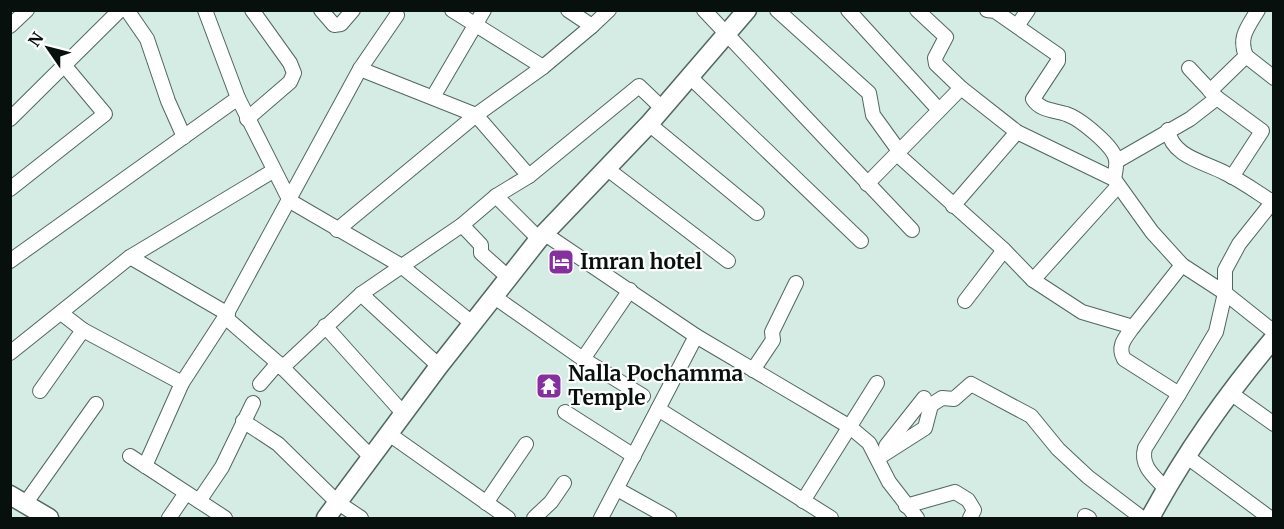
<svg xmlns="http://www.w3.org/2000/svg" width="1284" height="529" viewBox="0 0 1284 529" font-family="Merriweather,serif">
<style>
.lines{fill:none;stroke-linecap:round;stroke-linejoin:round}
.street-casing{stroke:#51665f;stroke-width:16}
.secondary-casing{stroke:#51665f;stroke-width:21}
.street{stroke:#fff;stroke-width:14}
.secondary{stroke:#fff;stroke-width:18}
.labels{text-anchor:middle;stroke-width:4.5;stroke-linejoin:round;paint-order:stroke}
.poi-label{font-size:21px;font-weight:bold;fill:#08100d;stroke:#fff;text-anchor:start}
</style>
<rect width="100%" height="100%" fill="#d4ece4"/>
<g class="lines">
<g class="street-casing">
<g id="street">
<path d="M127 10 147 39 168 101 184 137"/>
<path d="M205 10 238 98"/>
<path d="M321 10 334 25 341 24 353 10"/>
<path d="M452 10 543 67"/>
<path d="M704 10 912 230"/>
<path d="M777 10 869 93 873 115 899 151"/>
<path d="M848 10 939 110"/>
<path d="M917 10 946 37 935 58 936 64 961 88 1017 132 1114 179 1152 232 1182 265 1225 293 1274 332"/>
<path d="M987 10 995 11 1058 55V61L1033 99C1041 111 1054 110 1066 114 1079 118 1114 146 1116 160 1117 165 1115 173 1114 179"/>
<path d="M10 26 27 10"/>
<path d="M592 26 609 10"/>
<path d="M1017 26 1028 10"/>
<path d="M1246 56C1238 37 1248 27 1258 10"/>
<path d="M360 69 476 115 543 67 592 26 568 10"/>
<path d="M690 77 861 241"/>
<path d="M1210 91 1246 56 1274 78"/>
<path d="M433 97 484 10"/>
<path d="M1217 98 1262 131 1232 177"/>
<path d="M10 119 120 10"/>
<path d="M247 119 290 82 294 73 290 63 252 10"/>
<path d="M649 124 757 213"/>
<path d="M1168 130C1172 157 1205 162 1225 173 1242 181 1258 193 1274 203"/>
<path d="M897 154 1004 250 1033 280 1082 312 1133 327 1182 265"/>
<path d="M1117 161 1190 119 1217 98 1189 68"/>
<path d="M606 168 728 261"/>
<path d="M867 184 961 88"/>
<path d="M10 189 105 114 64 65"/>
<path d="M496 196 539 239"/>
<path d="M953 206 1017 132"/>
<path d="M462 225 481 245V253L508 277"/>
<path d="M337 230 476 115 529 176"/>
<path d="M545 234 696 336 658 409 831 518"/>
<path d="M130 257 228 314"/>
<path d="M10 261 238 98 290 201 400 265 472 323"/>
<path d="M1033 280 1118 186"/>
<path d="M361 294 439 366"/>
<path d="M493 296 583 359 643 396"/>
<path d="M965 301 1004 250"/>
<path d="M61 313 83 330 182 383 225 317"/>
<path d="M325 326 403 413"/>
<path d="M1133 327C1125 338 1117 346 1124 359L1179 394 1145 448C1140 466 1154 476 1166 489"/>
<path d="M696 336 850 427 869 443 889 482 917 518"/>
<path d="M10 353 130 257 273 171"/>
<path d="M583 359 630 290"/>
<path d="M282 368 361 294 462 225 496 196 529 176 639 86 662 108"/>
<path d="M753 370 773 340 772 332 796 283"/>
<path d="M260 384 278 363"/>
<path d="M40 391 83 330"/>
<path d="M1229 392 1274 424"/>
<path d="M1179 394 1216 332 1225 293V270L1239 244 1274 200"/>
<path d="M565 412 634 456"/>
<path d="M243 421 278 444 337 502 361 518"/>
<path d="M389 434 508 518"/>
<path d="M886 446 924 398"/>
<path d="M130 456 225 518"/>
<path d="M1186 456 1270 518"/>
<path d="M372 458 278 363 225 317 360 69 397 15"/>
<path d="M878 458 925 428 931 405 942 398 954 399 971 384 1031 416 1058 449 1088 477 1142 518"/>
<path d="M145 466 182 383"/>
<path d="M617 489 669 518"/>
<path d="M199 501 222 467 253 403"/>
<path d="M803 501 877 383"/>
<path d="M486 503 526 444"/>
<path d="M25 504 96 404"/>
<path d="M906 506 955 492 968 500 974 510 970 518"/>
<path d="M1085 516 1089 518"/>
<path d="M169 518 186 493"/>
<path d="M534 518 551 502 564 483"/>
<path d="M601 518 658 409"/>
</g>
</g>
<g class="secondary-casing">
<g id="secondary">
<path d="M10 495 49 518"/>
<path d="M326 518 439 366 539 239 649 124 747 10"/>
<path d="M1150 518C1185 453 1226 395 1274 338"/>
</g>
</g>
<use href="#street" class="street"/>
<use href="#secondary" class="secondary"/>
</g>
<defs>
<g id="hotel-square" transform="scale(1.35)"><rect x="-9" y="-9" width="18" height="18" rx="4" fill="#85309e" stroke="#fff"/><path d="M-6-4.5h1.5V1H6V5H4.5V3h-9V5H-6ZM-4 0a1.8 1.8 0 1 1 3.6 0ZM.5 0V-2.5h3Q6-2.5 6 0Z" fill="#fff"/></g>
<g id="temple-square" transform="scale(1.35)"><rect x="-9" y="-9" width="18" height="18" rx="4" fill="#85309e" stroke="#fff"/><path d="M0-6L5-2H3V0L6.5 2.5H4V6H1.5V3h-3V6H-4V2.5H-6.5L-3 0V-2H-5Z" fill="#fff"/></g>
</defs>
<g fill-rule="evenodd">
<use href="#hotel-square" x="561" y="262"/>
<use href="#temple-square" x="549" y="386"/>
</g>
<g class="labels">
<g class="poi-label">
<text x="580" y="269">Imran hotel</text>
<text x="568" y="381">Nalla Pochamma<tspan x="568" dy="24">Temple</tspan></text>
</g>
</g>
<rect width="1284" height="529" fill="none" stroke="#08100d" stroke-width="24"/>
<g transform="translate(48 48) rotate(305)" stroke="#ffffff" stroke-width="4.5" paint-order="stroke">
<path d="M0-4.5L10 22L0 15L-10 22Z" fill="#08100d"/>
<text y="-9" font-size="16" font-weight="bold" text-anchor="middle" fill="#08100d">N</text>
</g>
</svg>
